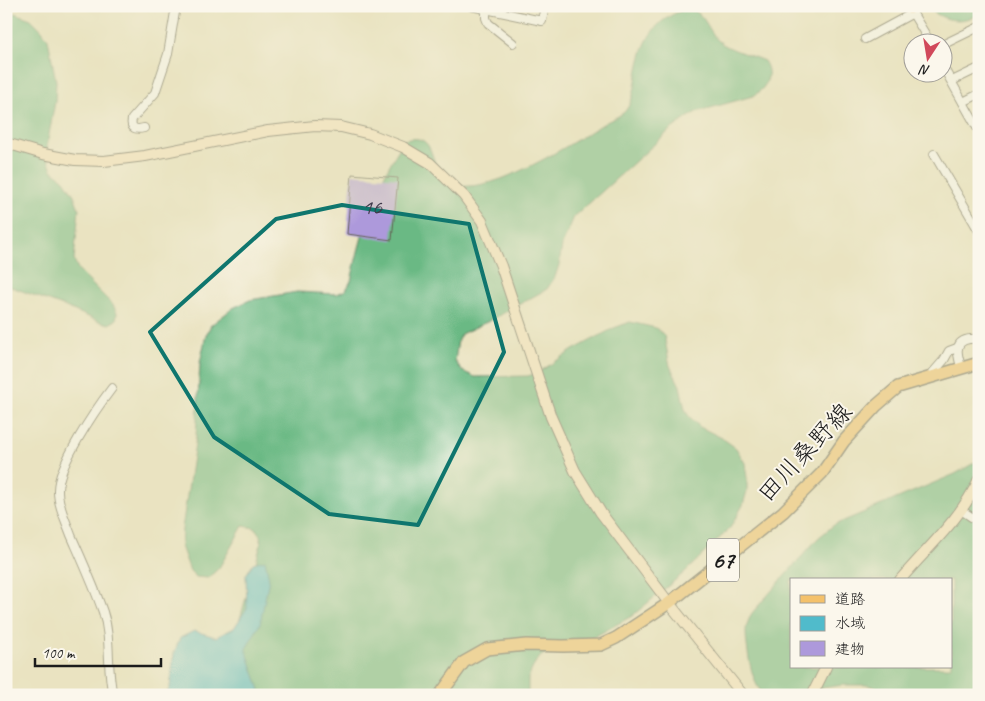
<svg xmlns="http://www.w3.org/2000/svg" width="985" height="701" viewBox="0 0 985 701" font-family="Caveat,'Klee One',sans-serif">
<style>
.forest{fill:#6bb984;stroke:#446a50;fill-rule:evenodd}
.water{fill:#50bbcb;stroke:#366c74}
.building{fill:#ad99db}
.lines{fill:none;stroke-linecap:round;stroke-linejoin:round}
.street-casing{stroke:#646256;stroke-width:10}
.secondary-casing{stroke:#646256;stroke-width:12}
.primary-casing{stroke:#646256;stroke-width:14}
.street{stroke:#fff;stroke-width:8}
.secondary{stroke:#fbe6c3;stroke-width:10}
.primary{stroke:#f4c16a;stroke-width:11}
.marked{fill:none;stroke:#0f766e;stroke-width:4;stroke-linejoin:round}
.labels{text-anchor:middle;stroke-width:4;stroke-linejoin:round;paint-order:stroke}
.number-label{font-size:22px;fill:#403b4c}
.shield{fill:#fbf7ec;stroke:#5f5e5a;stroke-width:1}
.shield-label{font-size:24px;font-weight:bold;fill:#1c1c1c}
.street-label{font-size:25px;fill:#1c1c1c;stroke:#fbf7ec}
</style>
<rect width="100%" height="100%" fill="#fbf7ec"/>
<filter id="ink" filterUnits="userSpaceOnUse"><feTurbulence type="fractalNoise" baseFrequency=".02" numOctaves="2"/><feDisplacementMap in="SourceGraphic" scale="10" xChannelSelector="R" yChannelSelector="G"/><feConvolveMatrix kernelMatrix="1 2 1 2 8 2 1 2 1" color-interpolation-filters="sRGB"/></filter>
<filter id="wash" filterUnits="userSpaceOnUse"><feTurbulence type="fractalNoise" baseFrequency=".0096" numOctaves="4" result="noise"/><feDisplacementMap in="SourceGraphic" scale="20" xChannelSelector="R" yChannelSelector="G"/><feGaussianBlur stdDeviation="1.12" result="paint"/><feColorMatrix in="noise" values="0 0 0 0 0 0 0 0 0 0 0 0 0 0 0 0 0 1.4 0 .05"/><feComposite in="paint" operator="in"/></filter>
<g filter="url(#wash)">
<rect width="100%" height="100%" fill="#eae3c1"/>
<g class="forest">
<path d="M926 6H979V15C958 23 944 22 926 6Z"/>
<path d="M687 9C705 10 707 31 720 42 728 49 753 56 764 61 773 74 767 88 753 96L696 112 670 130 574 217 562 245 559 265 555 277 547 289 491 320 461 334 458 340 455 361 462 371 475 377 528 376 539 372 573 350 614 328 630 322 656 328 664 335 670 366 680 386 685 409 688 415 700 427 722 438 736 448 745 463 747 478V491L743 505 730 528 685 572 632 616 583 643 548 652 541 656 535 663 528 678V695H240V619L261 544 260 535 255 528 243 526 219 568 208 578 196 577 190 571 181 546 182 529 196 437 200 363 206 335 211 325 233 308 250 300 297 292 337 294 346 290 351 281C362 232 376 181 405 140 435 132 429 160 440 171 444 176 456 185 462 186 476 187 494 182 506 177 541 163 572 143 603 124 611 119 620 117 626 110 634 99 635 86 637 74 643 41 653 19 687 9Z"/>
<path d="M6 10 31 19 41 29 48 39 56 81 55 102 47 145 48 160 52 170 64 180 74 195 79 209 74 260 79 271 113 305 117 313 116 320 109 324 98 321 68 308 6 285Z"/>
<path d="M979 460V695H904L868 685H843L773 695C771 695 768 695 765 694 752 690 746 645 746 632 746 625 749 619 752 613L818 538 834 525 955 474ZM791 580H951V667H791Z"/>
</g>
<path class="water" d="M265 560 269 579 260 624 246 649 260 690 258 695H166L170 687 174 653 180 638 194 631 216 637 234 628 247 608 246 575 253 563Z"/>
<g id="blocks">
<path class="building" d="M352 174 398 178 392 240 347 234Z"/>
</g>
</g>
<g filter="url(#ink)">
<use href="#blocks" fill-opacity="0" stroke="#646256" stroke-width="1"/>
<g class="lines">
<g class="street-casing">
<g id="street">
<path d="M471 6 542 21 545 6"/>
<path d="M914 6 910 9 930 42"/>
<path d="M486 9V18L488 23 513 43"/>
<path d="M865 39 913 13"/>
<path d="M942 45 979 27"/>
<path d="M942 65 979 131"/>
<path d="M952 81 979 68"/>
<path d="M963 102 979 94"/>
<path d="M144 128C136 130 130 129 132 119L155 93 168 54 176 6"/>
<path d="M934 154 979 231"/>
<path d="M962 369C955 350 954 337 979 339"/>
<path d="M930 376 944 360 949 351 957 348"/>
<path d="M112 388C96 409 57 466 58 491 58 506 66 521 71 535 82 560 94 586 103 612 112 639 106 668 113 695"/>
<path d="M961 510 979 522"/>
</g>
</g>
<g class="secondary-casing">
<g id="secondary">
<path d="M909 6 910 9"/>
<path d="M6 143 43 154 75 160 104 161 145 156 268 131 315 126 341 127 370 134 403 147 430 163 464 196 482 221 501 266 551 417 575 471 601 513 669 603 743 695"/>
<path d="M900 580C927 548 962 518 979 479"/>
<path d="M812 695 826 667"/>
</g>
</g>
<g class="primary-casing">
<path id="primary" d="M440 695 464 662 487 649 526 645 563 646 601 645 616 638 669 603 783 512 822 473 844 441 876 406 898 387 979 363"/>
</g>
<use href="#street" class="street"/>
<use href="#secondary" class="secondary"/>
<use href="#primary" class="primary"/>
</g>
</g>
<path d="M0 0H985V701H0ZM342 205 469 224 504 352 418 525 329 514 214 437 150 332 276 219Z" fill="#eae3c1" fill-opacity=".55" fill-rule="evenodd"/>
<path class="marked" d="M342 205 469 224 504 352 418 525 329 514 214 437 150 332 276 219Z"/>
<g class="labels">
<g class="number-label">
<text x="372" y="214">16</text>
</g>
<rect class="shield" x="707" y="538.5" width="32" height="43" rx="4"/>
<g class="shield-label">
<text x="723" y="568">67</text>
</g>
<g class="street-label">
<text transform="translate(804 452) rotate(-47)" y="9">田川桑野線</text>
</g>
</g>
<rect width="985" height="701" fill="none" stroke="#fbf7ec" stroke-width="25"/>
<rect x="790" y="578" width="162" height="90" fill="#fbf7ec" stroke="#a29f99"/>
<rect x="800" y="595" width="25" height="8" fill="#f4c16a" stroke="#a29f99"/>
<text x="835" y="604" font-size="15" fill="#1c1c1c">道路</text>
<rect x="800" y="616" width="25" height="15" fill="#50bbcb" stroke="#a29f99"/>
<text x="835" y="628" font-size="15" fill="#1c1c1c">水域</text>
<rect x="800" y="641" width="25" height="15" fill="#ad99db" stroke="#a29f99"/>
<text x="835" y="654" font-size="15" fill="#1c1c1c">建物</text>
<g transform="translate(928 58) rotate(192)"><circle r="24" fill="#fbf7ec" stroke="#a29f99"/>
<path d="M0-4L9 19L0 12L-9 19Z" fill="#d1495b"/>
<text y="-8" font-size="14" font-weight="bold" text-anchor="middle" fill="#1c1c1c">N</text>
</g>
<path d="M35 658v8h126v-8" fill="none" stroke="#1c1c1c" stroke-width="2.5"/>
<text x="42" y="658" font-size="15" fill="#1c1c1c" stroke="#fbf7ec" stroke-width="4" paint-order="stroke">100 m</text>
</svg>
